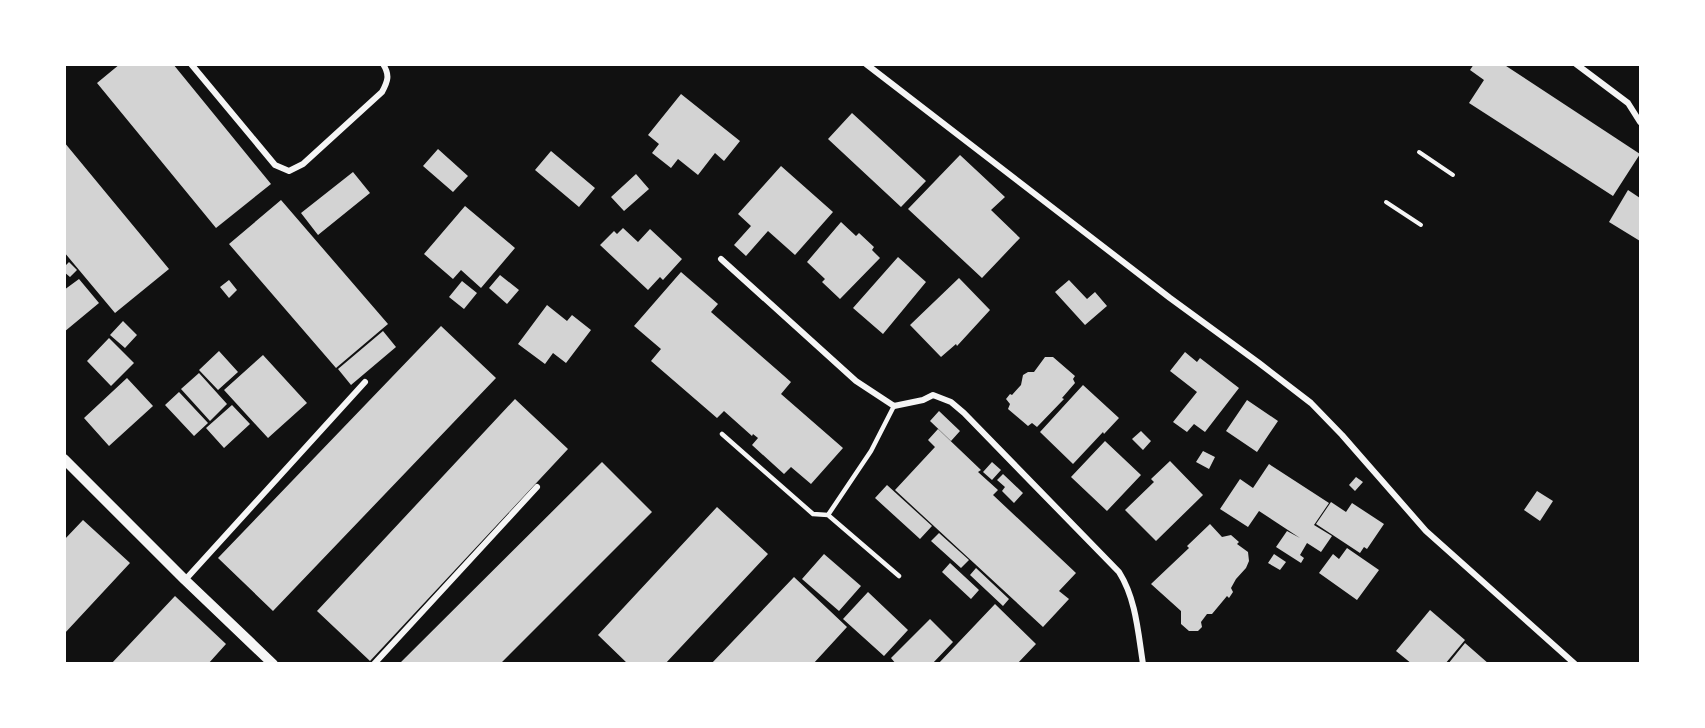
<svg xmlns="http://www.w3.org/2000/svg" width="1705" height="728" viewBox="0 0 1705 728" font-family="Arial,sans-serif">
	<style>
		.building { fill: #d3d3d3 }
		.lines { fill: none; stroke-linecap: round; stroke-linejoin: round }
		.path { stroke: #f5f5f5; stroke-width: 4 }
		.service { stroke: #f5f5f5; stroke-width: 4.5 }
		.minor { stroke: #f5f5f5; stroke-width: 6 }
		.tertiary { stroke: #f5f5f5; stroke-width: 10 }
	</style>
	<rect width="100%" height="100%" fill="#111"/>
	<path class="building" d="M120 64H173L271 184 216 228 97 83Z
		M1474 64H1503L1640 154 1613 196 1469 103 1484 80 1470 70Z
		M681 94 740 141 724 161 715 153 698 175 678 159 671 168 652 153 659 144 648 135Z
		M852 113 926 181 901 207 828 139Z
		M64 142 169 269 115 313 64 252Z
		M438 149 468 176 453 192 423 166Z
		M551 151 595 188 579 207 535 170Z
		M960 155 1005 197 991 210 1020 238 982 278 908 209Z
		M781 166 833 212 795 255 768 231 746 256 734 245 751 226 738 214Z
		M353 172 370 193 318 235 301 213Z
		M636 174 649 189 624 211 611 197Z
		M1628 190 1640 198V241L1609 222Z
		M281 200 388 324 336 368 229 244Z
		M465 206 515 248 481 288 461 270 453 279 424 254Z
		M841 222 856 236 859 233 874 247 872 250 880 258 840 299 822 282 825 279 807 262Z
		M623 228 638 242 650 229 682 259 663 280 660 277 648 290 600 245 614 231 617 234Z
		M898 257 926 282 883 334 853 308Z
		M69 262 77 270 70 277 64 272V267Z
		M681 272 718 304 711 312 791 382 781 394 843 448 811 484 791 467 784 474 752 445 758 438 753 434 752 436 724 411 717 418 651 361 661 349 634 326Z
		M500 275 519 290 507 304 489 288Z
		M959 278 990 310 957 346 956 344 941 357 910 325Z
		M79 279 99 303 64 332V290Z
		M229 280 237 290 229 298 220 287Z
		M1069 280 1087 299 1095 292 1107 306 1085 325 1055 292Z
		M462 281 477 293 464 309 449 297Z
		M547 305 567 321 572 315 591 330 566 363 553 353 545 364 518 344Z
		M123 321 137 335 125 348 110 335Z
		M441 326 496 378 273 611 218 558Z
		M383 331 396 347 351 385 338 369Z
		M109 338 134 363 111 386 87 361Z
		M219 351 238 372 218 390 199 370Z
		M1185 352 1197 362 1200 358 1239 388 1205 432 1194 424 1187 432 1173 422 1197 392 1170 371Z
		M263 355 307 403 268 438 224 390Z
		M1045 357H1053L1075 376 1073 379 1075 383 1062 398 1064 399 1037 427 1032 423 1028 426 1008 409 1010 404 1006 399 1010 394 1012 395 1021 385 1023 375 1028 372H1034Z
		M199 373 227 404 210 421 181 389Z
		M127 378 153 406 109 446 84 418Z
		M1083 385 1119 418 1104 434 1103 432 1073 464 1040 432Z
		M179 392 208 423 194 436 165 405Z
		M515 399 568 449 370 661 317 611Z
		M1247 400 1278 421 1257 452 1226 431Z
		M232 405 250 424 224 448 206 428Z
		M939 411 960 431 951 441 930 421Z
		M938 429 981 470 978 472 998 490 993 495 1076 573 1059 591 1069 599 1043 627 895 490 935 447 928 440Z
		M1141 431 1151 441 1143 450 1132 439Z
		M1105 441 1141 475 1107 511 1071 477Z
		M1203 451 1215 457 1209 469 1196 462Z
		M1170 461 1203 495 1156 541 1125 510 1154 482 1151 479Z
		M602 462 652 512 500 664H399Z
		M992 462 1001 470 992 480 983 472Z
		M1269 464 1329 503 1314 525 1332 536 1321 552 1307 543 1300 555 1304 558 1301 563 1276 547 1287 531 1300 538 1259 511 1248 527 1220 509 1240 479 1253 488Z
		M1003 474 1023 493 1014 503 1002 491 1005 487 997 480Z
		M1356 477 1363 482 1355 491 1349 485Z
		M887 485 932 526 920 539 875 498Z
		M1537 491 1553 501 1540 521 1524 510Z
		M1331 502 1346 512 1352 503 1384 524 1367 549 1364 547 1360 553 1316 524Z
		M717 507 768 554 665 664H628L598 635Z
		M83 520 130 563 64 634V540Z
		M1210 524 1222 537 1231 535 1239 542 1237 544 1248 552 1249 561 1246 568 1236 579 1231 588 1233 592 1229 598 1227 596 1212 614H1207L1201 622 1202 627 1198 631H1189L1181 624V611L1151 584 1189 548 1187 546Z
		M939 533 969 560 961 568 931 541Z
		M1347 548 1379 570 1357 600 1319 573 1333 554 1339 559Z
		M824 554 861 586 839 611 802 579Z
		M1274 554 1286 562 1280 570 1268 563Z
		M950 563 979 590 971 599 942 572Z
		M976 568 1009 599 1003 606 970 575Z
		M794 577 847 627 813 664H711Z
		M868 592 908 630 884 656 843 619Z
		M175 596 226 644 208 664H111Z
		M995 604 1036 644 1017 664H938Z
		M1430 610 1465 640 1445 664H1412L1396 651Z
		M930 619 953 642 932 664H896L891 658Z
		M1465 643 1489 664H1448Z"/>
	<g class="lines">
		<path class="path" d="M1419 152 1453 175
			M1386 202 1421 225"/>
		<path class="service" d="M722 434 813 514 828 515 871 451 894 406
			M828 515 899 576"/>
		<path class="minor" d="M191 64 275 165 289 171 303 164 382 92C388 81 390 75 383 64
			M866 64 1170 298 1259 363 1311 403 1342 435 1426 531 1575 664
			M1576 64 1628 103 1640 122
			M721 259 856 381 894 406 923 400 933 395 951 402 964 413 1119 572C1136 599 1138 632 1143 664
			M185 580 365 382
			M374 664 537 487"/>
		<path class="tertiary" d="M64 459 185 580 273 664"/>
	</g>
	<rect width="1705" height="728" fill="none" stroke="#ffffff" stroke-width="132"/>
</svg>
